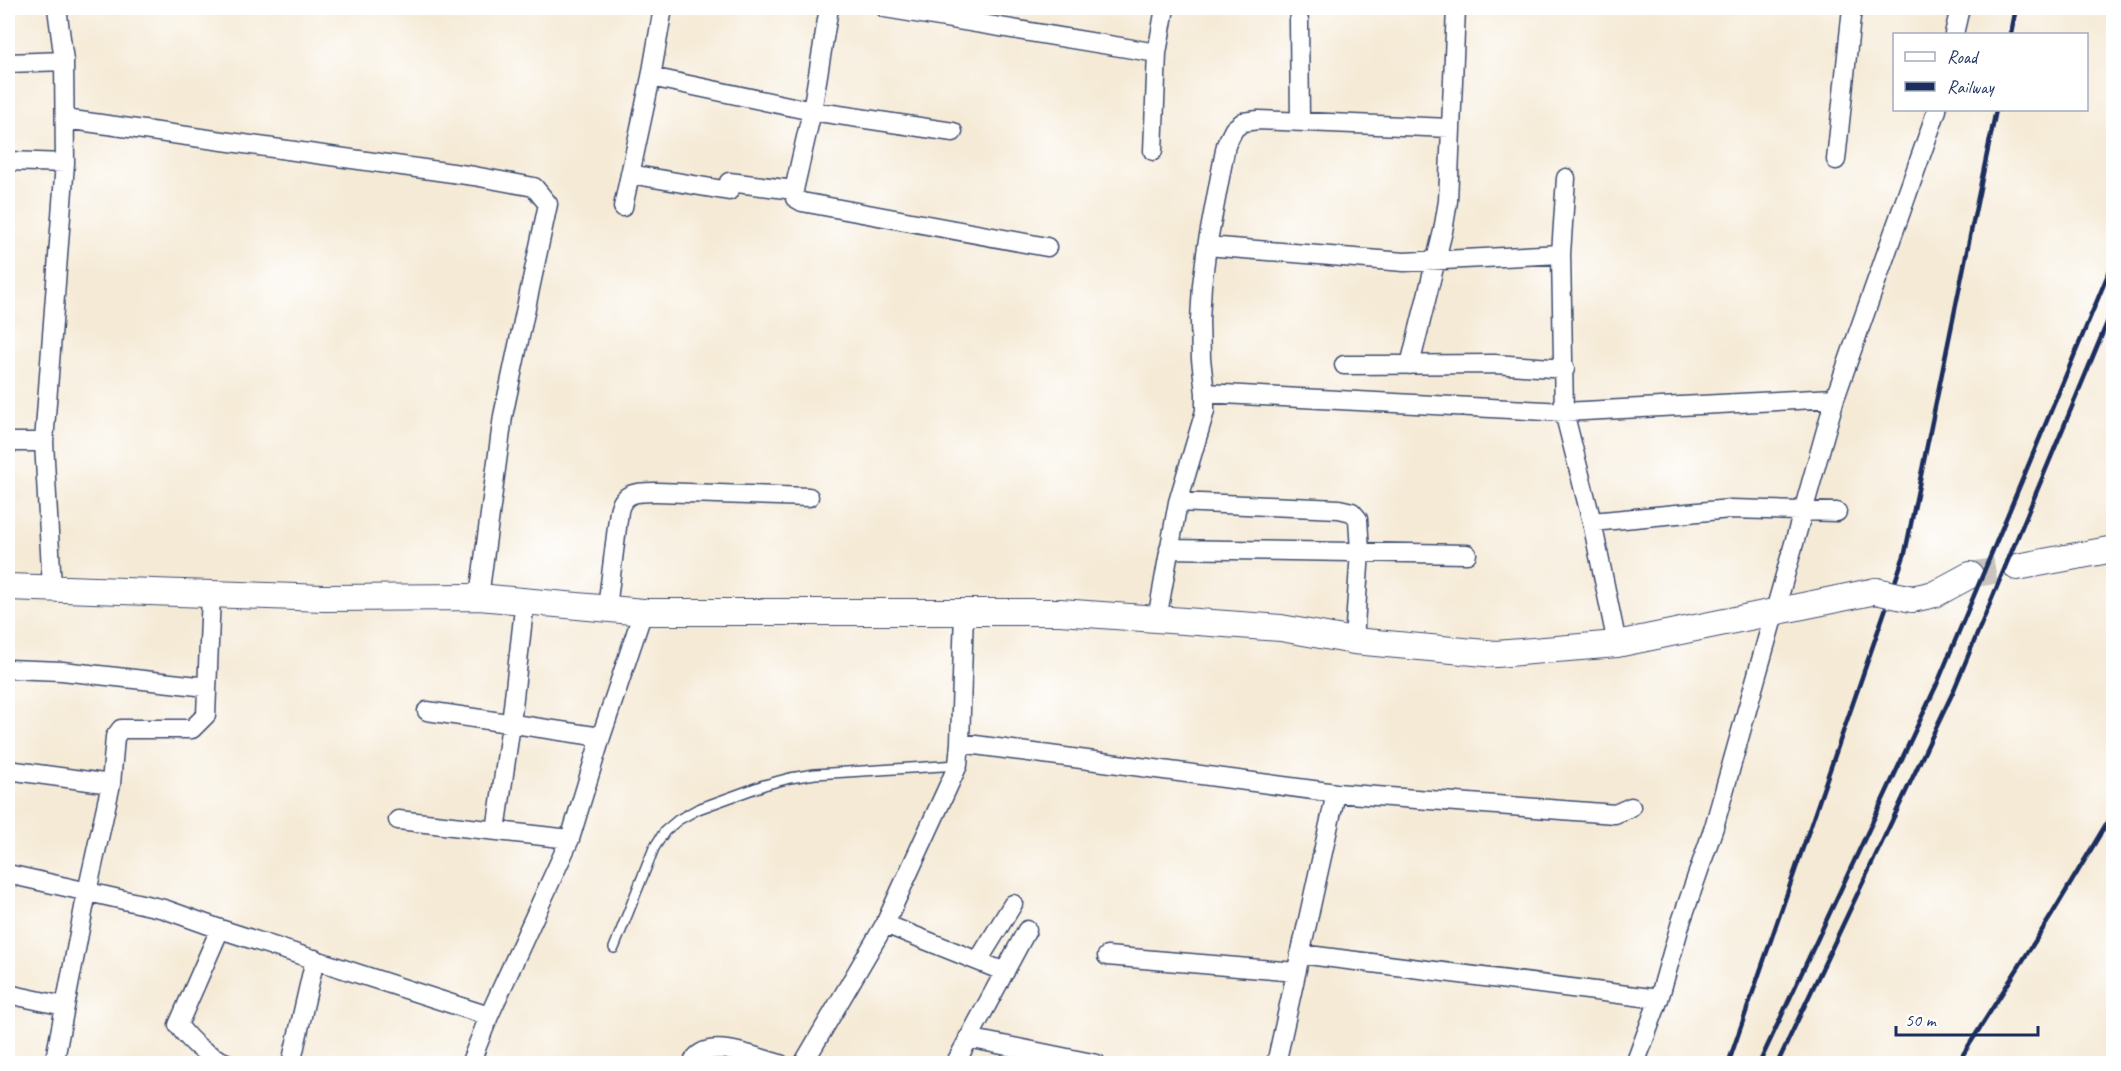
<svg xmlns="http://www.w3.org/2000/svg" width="2121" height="1071" viewBox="0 0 2121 1071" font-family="Caveat,sans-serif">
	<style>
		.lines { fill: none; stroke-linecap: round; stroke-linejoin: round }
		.secondary-tunnel { stroke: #c9c5be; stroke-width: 26; stroke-dasharray: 26 13; stroke-linecap: butt }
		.lane-casing { stroke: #3c4b70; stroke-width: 12 }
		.street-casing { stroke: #3c4b70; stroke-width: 21 }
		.secondary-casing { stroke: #3c4b70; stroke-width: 28 }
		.lane { stroke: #fff; stroke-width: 9 }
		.street { stroke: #fff; stroke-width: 18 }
		.secondary { stroke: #fff; stroke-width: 26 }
		.rail { stroke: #1b2f5e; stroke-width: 4.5 }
		.secondary-bridge-casing { stroke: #3c4b70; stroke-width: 28; stroke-linecap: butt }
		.secondary-bridge { stroke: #fff; stroke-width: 26 }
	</style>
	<rect width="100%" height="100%" fill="#fff"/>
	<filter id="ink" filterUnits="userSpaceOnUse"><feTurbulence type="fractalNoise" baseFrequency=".0167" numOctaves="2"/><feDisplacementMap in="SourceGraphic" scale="12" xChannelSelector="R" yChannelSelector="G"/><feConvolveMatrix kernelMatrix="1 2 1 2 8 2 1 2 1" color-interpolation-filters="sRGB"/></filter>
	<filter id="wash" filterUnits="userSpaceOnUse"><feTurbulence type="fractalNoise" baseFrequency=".008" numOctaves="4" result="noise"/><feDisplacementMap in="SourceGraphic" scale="24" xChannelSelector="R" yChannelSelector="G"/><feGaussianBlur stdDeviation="1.35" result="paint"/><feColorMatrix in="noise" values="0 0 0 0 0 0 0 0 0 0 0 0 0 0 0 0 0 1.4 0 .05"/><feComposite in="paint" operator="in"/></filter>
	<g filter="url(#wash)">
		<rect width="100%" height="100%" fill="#f5ead6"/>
	</g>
	<g filter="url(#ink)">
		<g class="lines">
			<path class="secondary-tunnel" d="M1970 575 2017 567"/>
			<defs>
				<path id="lane" d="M614 948 654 848 665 831 678 820 698 809 764 785 790 778 815 774 958 765"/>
				<path id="street" d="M829 8 812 111 794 190 795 198 802 202 1047 247
					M885 8 1157 53
					M1299 20 1300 122
					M1954 34 1960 8
					M8 63 64 61
					M651 77 812 111 953 132
					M65 119 474 176 534 187 548 204 503 416 479 597
					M1153 151 1157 53 1165 8
					M1836 160 1852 8
					M8 161 65 163
					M630 174 729 191
					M1566 178 1561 254 1564 412 1592 522 1617 644
					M729 182 794 190
					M623 207 651 77 663 8
					M1207 246 1404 262 1561 254
					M1344 365 1495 364 1565 369
					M1410 365 1443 231 1448 201 1456 8
					M1205 393 1564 412 1835 398
					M8 442H44
					M1178 502 1339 509 1352 512 1358 519 1360 551 1354 641
					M1592 522 1730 509 1837 512
					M1169 549 1467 554
					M52 588 44 442 65 163 64 61 57 8
					M607 608 619 511C623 491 639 492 657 492L809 497
					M964 611 960 743 1336 793 1615 814 1631 807
					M1157 619 1178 502 1205 411V393L1201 359 1200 320 1202 285 1207 246 1226 145 1234 129 1243 122 1258 120 1450 128
					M8 669 62 671 207 687
					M427 711 601 737
					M8 770 111 784
					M398 820 570 839
					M496 831 511 724 525 600
					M8 874 164 909 220 929 489 1016 570 839 601 737 643 612
					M885 924 1005 972
					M220 929 178 1025C193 1045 206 1055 229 1064
					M1300 954 1659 999
					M1107 956 1296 972
					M978 961 1013 904
					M8 994 64 1006
					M968 1038 1097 1064
					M54 1064 87 892 111 784 115 737 121 729H192L206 715 211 595
					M291 1064 315 959
					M470 1064 489 1016
					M692 1064C704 1034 757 1058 780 1064
					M803 1064 885 924 958 765 960 743
					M955 1064 1027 930
					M1276 1064 1336 793
					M1635 1064 1659 999 1681 922 1714 827 1835 398 1937 110"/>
				<path id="secondary" d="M2017 567 2114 549
					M8 587 324 598 479 597 643 612H1060L1281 628 1354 641 1496 654 1617 644 1876 591
					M1912 599 1935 594 1970 575"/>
			</defs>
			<use href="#lane" class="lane-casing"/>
			<use href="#street" class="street-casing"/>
			<use href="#secondary" class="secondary-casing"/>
			<use href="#lane" class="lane"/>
			<use href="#street" class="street"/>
			<use href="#secondary" class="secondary"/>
			<path class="rail" d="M2011 34 2016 8
				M1728 1064 1905 553 1996 110
				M1759 1064 1937 684 2114 260
				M1777 1064 1953 692 2114 306
				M1957 1064 2051 916 2114 811"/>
			<defs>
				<path id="secondary-bridge" d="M1876 591 1912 599"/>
			</defs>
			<use href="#secondary-bridge" class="secondary-bridge-casing"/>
			<use href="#secondary-bridge" class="secondary-bridge"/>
		</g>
	</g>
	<rect width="2121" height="1071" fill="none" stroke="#fff" stroke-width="30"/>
	<rect x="1893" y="33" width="195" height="78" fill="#ffffff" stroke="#a4acbf" stroke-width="1.5"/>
	<rect x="1905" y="52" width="30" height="9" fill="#ffffff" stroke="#a4acbf" stroke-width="1.5"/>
	<text x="1947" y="63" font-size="18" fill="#1b2f5e">Road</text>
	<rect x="1905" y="82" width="30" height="9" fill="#1b2f5e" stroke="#a4acbf" stroke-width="1.5"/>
	<text x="1947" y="93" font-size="18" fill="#1b2f5e">Railway</text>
	<path d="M1896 1026v9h142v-9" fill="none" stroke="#1b2f5e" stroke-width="3"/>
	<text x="1905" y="1026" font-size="18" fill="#1b2f5e" stroke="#ffffff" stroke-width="4.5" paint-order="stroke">50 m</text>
</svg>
